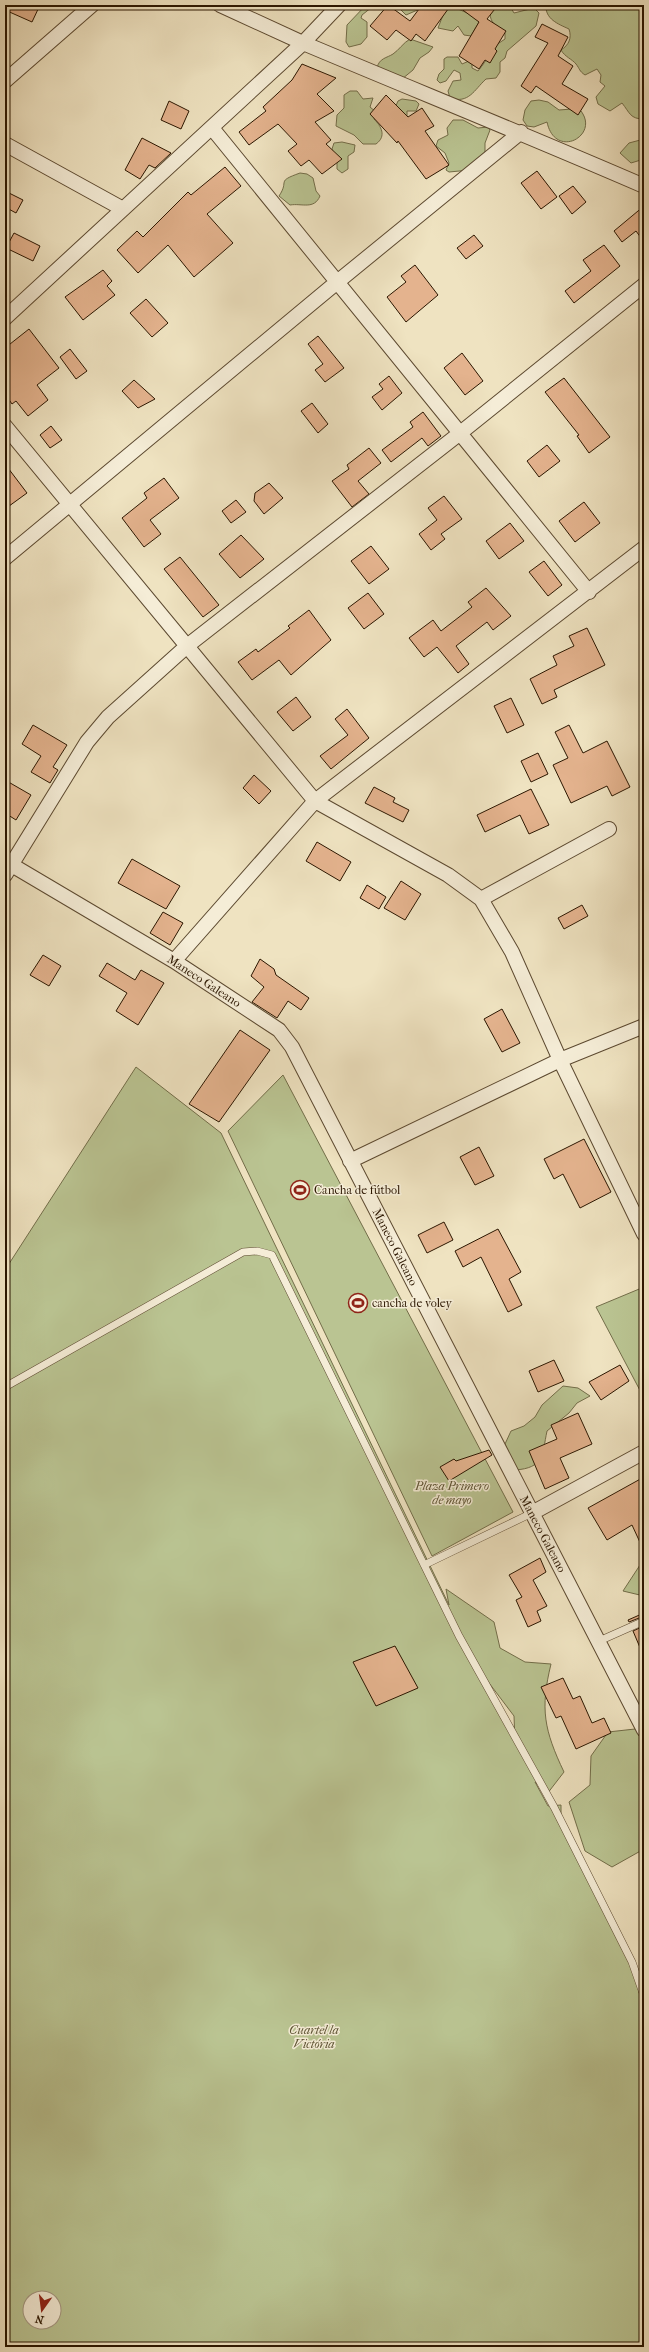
<svg xmlns="http://www.w3.org/2000/svg" width="649" height="2352" viewBox="0 0 649 2352" font-family="'IM FELL French Canon',serif">
	<style>
		.green { fill: #bac492; stroke: #726d49; fill-rule: evenodd }
		.building { fill: #e4b38e; stroke: #2b1600 }
		.lines { fill: none; stroke-linecap: round; stroke-linejoin: round }
		.lane-casing { stroke: #5c4930; stroke-width: 8 }
		.street-casing { stroke: #5c4930; stroke-width: 16 }
		.lane { stroke: #f5edd7; stroke-width: 7 }
		.street { stroke: #f5edd7; stroke-width: 14 }
		.labels { text-anchor: middle; stroke-width: 3; stroke-linejoin: round; paint-order: stroke }
		.street-label { font-size: 12px; fill: #2b1600; stroke: #f5edd7 }
		.poi-label { font-size: 12px; fill: #2b1600; stroke: #f5edd7; text-anchor: start }
		.park-label { font-size: 12px; font-style: italic; fill: #5d5333; stroke: #f5edd7 }
	</style>
	<rect width="100%" height="100%" fill="#efe3c1"/>
	<filter id="stains"><feTurbulence type="fractalNoise" baseFrequency=".005" numOctaves="4"/><feColorMatrix values="0 0 0 0 .2 0 0 0 0 .09 0 0 0 0 .02 0 0 0 .5 -.17"/></filter>
	<radialGradient id="worn" r=".72"><stop offset=".6" stop-color="#630" stop-opacity="0"/><stop offset="1" stop-color="#630" stop-opacity=".3"/></radialGradient>
	<path class="green" d="M366 5H380L372 7 362 15 361 18 367 22V37L361 44 349 47 346 42 347 25Z
		M396 5H429L406 15Z
		M492 5H509L514 13 534 8 539 13 536 26 507 51 505 58 500 62V72L496 78 486 79C474 90 469 104 450 98L448 91 453 81 461 80 460 73 454 70 446 81 440 83 437 80 439 74 444 69V59L447 57H458L462 64 469 61 472 64V68L478 71C480 69 495 48 496 45L505 39V33C493 24 487 20 492 5Z
		M546 5H644V119C630 119 630 113 622 103L610 111 598 104 596 97 605 86 600 82 601 75 597 69 585 75C579 71 580 69 576 64 572 59 565 57 561 50 569 45 572 38 569 29 558 24 545 19 546 5Z
		M451 6 472 15 479 22 471 36 464 35 458 26 453 31 438 28 445 10Z
		M410 39 433 47 429 52 420 58 413 70 402 79 377 68C379 58 387 58 393 54 399 50 403 43 410 39Z
		M350 91H357L363 99 373 98 370 107 376 112 374 119C381 126 387 136 376 144H363L354 135 336 126 337 115 344 108V95Z
		M402 99 416 101 419 104 416 111H407V117L395 108 398 101Z
		M539 100 548 102 559 110 572 109 581 111C600 136 555 160 547 122L534 127 527 126 523 120 525 110 531 101Z
		M453 120H463L478 128 488 127 490 130 485 143V153L470 170 449 172 446 170 449 163 445 153 436 146 438 140 448 135 447 128Z
		M644 139V159L631 163 620 153 629 143Z
		M342 142 355 145 354 152 348 156V169L342 173 337 169V162L332 149 334 143Z
		M300 173 307 174 313 178 316 191 320 196C314 210 302 203 290 205L279 196C290 180 275 182 300 173Z
		M136 1067 221 1133 449 1605 446 1589 494 1622 500 1648 525 1662 551 1664C540 1709 544 1730 564 1772L547 1794 535 1782 548 1806 561 1805V1819L644 1994V2347H5V1270ZM483 1675 514 1716 515 1741ZM30 2298H54V2322H30Z
		M283 1075 513 1512 432 1556 228 1131Z
		M644 1287V1398L596 1307Z
		M563 1386 578 1388 590 1396 577 1403 569 1413 547 1431C542 1455 544 1468 515 1470L505 1444 511 1431 524 1426 535 1417 542 1405Z
		M644 1562V1596L623 1591 640 1565Z
		M635 1729 644 1736V1849L612 1867 585 1851 569 1802 590 1785 591 1756 608 1732Z"/>
	<path class="building" d="M5 5H40L32 22 5 10Z
		M388 5 410 21 422 5H451L425 41 416 34 411 41 396 30 387 40 370 26Z
		M456 5H498L487 19 506 31 495 49 497 51 490 63 485 60 479 69 459 56 479 22Z
		M542 24 568 37 558 56 573 66 562 84 588 99 578 115 536 86 531 93 521 86 548 43 535 37Z
		M302 64 336 78 317 94 334 111 315 122 331 140 326 144 342 159 322 174 309 160 301 166 288 151 297 144 278 124 249 145 239 132 266 111 263 107 292 80Z
		M386 95 408 117 422 108 434 126 425 131 449 165 426 179 398 141 397 143 370 114Z
		M169 101 189 111 181 129 161 120Z
		M142 138 171 153 155 168 149 165 140 179 125 170Z
		M225 167 241 186 207 214 233 243 194 277 168 245 138 273 117 250 137 231 143 237 188 192 191 195Z
		M537 171 557 197 541 209 521 183Z
		M573 186 586 202 572 214 559 196Z
		M5 191 23 200 16 213 5 207Z
		M644 206V242L636 231 622 242 614 231Z
		M14 233 40 246 33 261 6 248Z
		M474 235 483 246 466 259 457 248Z
		M604 245 620 266 574 303 565 291 591 271 583 260Z
		M415 265 438 295 406 322 387 297 406 282 401 276Z
		M103 270 112 281 107 286 115 295 83 320 65 297Z
		M146 299 168 323 152 337 130 313Z
		M29 329 59 368 37 385 48 400 28 416 16 401 12 404 5 394V348Z
		M318 336 344 368 325 382 315 370 323 364 308 344Z
		M70 349 87 371 76 379 60 357Z
		M462 353 483 381 465 395 444 368Z
		M389 376 402 393 382 410 372 397 383 389 379 384Z
		M564 378 610 437 589 453 577 436 579 435 545 392Z
		M134 380 155 399 138 408 122 391Z
		M312 403 328 424 318 433 301 411Z
		M423 412 441 436 428 446 422 438 391 462 382 450 413 427 410 422Z
		M51 426 62 440 50 448 40 435Z
		M547 445 560 461 539 477 527 461Z
		M369 448 381 463 358 481 369 494 352 507 332 481 349 469 347 465Z
		M5 464 27 493 5 509Z
		M164 478 179 498 150 520 161 534 144 547 122 518 147 498 144 493Z
		M269 483 283 498 264 514 254 501 255 493Z
		M444 496 462 519 441 534 445 539 431 550 419 534 437 520 428 508Z
		M236 500 246 512 231 523 222 511Z
		M584 502 600 523 575 542 559 521Z
		M510 523 524 541 499 559 486 541Z
		M241 535 264 559 240 578 219 554Z
		M371 546 389 569 369 584 351 561Z
		M180 557 219 605 203 617 164 569Z
		M544 561 562 585 548 596 529 572Z
		M486 588 511 616 493 630 487 622 456 646 469 664 458 673 437 647 424 657 409 638 433 620 441 631 472 607 468 602Z
		M368 593 384 614 364 629 348 608Z
		M309 610 331 640 291 675 279 660 252 680 238 662 256 649 258 652 290 628 288 626Z
		M587 628 605 665 554 690 557 697 542 704 530 679 557 665 553 656 574 646 569 636Z
		M296 697 311 717 293 731 277 712Z
		M511 698 524 725 507 733 494 706Z
		M347 709 369 738 331 769 320 756 348 735 335 719Z
		M33 725 67 745 53 767 58 770 50 783 31 772 41 756 22 744Z
		M569 725 583 753 607 741 630 787 612 796 607 786 571 803 553 765 568 758 555 732Z
		M538 753 548 774 531 782 521 761Z
		M254 775 271 791 259 804 243 788Z
		M5 780 31 795 16 820 5 813Z
		M374 787 395 798 393 802 409 810 403 822 365 803Z
		M531 789 549 825 529 834 520 815 485 832 477 815Z
		M317 842 351 862 340 881 306 861Z
		M132 859 180 886 166 909 118 883Z
		M401 881 421 894 405 920 384 908Z
		M367 885 386 897 379 909 360 898Z
		M582 905 588 916 564 929 558 918Z
		M163 912 183 923 170 945 150 933Z
		M43 955 61 966 49 986 30 975Z
		M260 959 274 969 276 975 309 998 301 1010 288 1001 277 1018 252 1002 264 987 251 976Z
		M107 963 135 980 141 970 164 983 138 1025 116 1011 127 993 99 976Z
		M502 1009 520 1043 502 1052 484 1019Z
		M240 1030 270 1050 219 1122 189 1104Z
		M584 1139 611 1192 580 1208 563 1174 554 1179 544 1159Z
		M479 1147 494 1176 475 1185 460 1157Z
		M444 1222 453 1240 427 1253 418 1235Z
		M498 1229 521 1272 509 1279 522 1305 508 1312 481 1257 463 1267 455 1251Z
		M554 1360 564 1381 538 1392 529 1371Z
		M620 1365 629 1381 601 1400 589 1382Z
		M578 1413 592 1444 560 1458 569 1478 545 1489 529 1451 557 1439 551 1425Z
		M489 1450 492 1455 449 1481 440 1467 454 1459 456 1461Z
		M644 1477V1551L632 1525 607 1540 588 1508Z
		M540 1558 546 1572 533 1580 547 1606 537 1611 541 1621 528 1627 516 1600 522 1597 509 1575Z
		M644 1613V1616L629 1622 628 1620Z
		M644 1626V1657L633 1631Z
		M395 1646 418 1688 376 1706 353 1662Z
		M563 1678 573 1699 580 1696 592 1723 604 1718 611 1733 576 1749 561 1716 556 1718 541 1687Z"/>
	<g class="lines">
		<defs>
			<path id="lane" d="M5 1387 243 1252 257 1251 272 1255 459 1636 554 1807 632 1962 644 1996
				M424 1565 532 1513
				M599 1641 644 1621"/>
			<path id="street" d="M220 5 303 43 339 5
				M5 81 92 5
				M212 128 589 592
				M5 144 123 209
				M5 318 303 43C417 91 531 137 644 186
				M5 426 315 801 448 875 481 899 512 952 560 1060 644 1234
				M5 558 336 283 521 132
				M5 861 174 961 279 1030 292 1047 644 1730
				M5 875 87 742 108 717 187 646 459 434 644 285
				M481 899 609 829
				M174 961 315 801 644 548
				M350 1161 560 1060 644 1026
				M532 1513 644 1452"/>
		</defs>
		<use href="#lane" class="lane-casing"/>
		<use href="#street" class="street-casing"/>
		<use href="#lane" class="lane"/>
		<use href="#street" class="street"/>
	</g>
	<defs>
		<symbol id="stadium-ring" viewBox="-11 -11 22 22"><circle r="9.5" fill="#f5edd7" stroke="#8f2418" stroke-width="1.5"/><path d="M0-5a6.5 5 0 1 0 0 10a6.5 5 0 1 0 0-10ZM-3.5-1.8h7v3.6h-7Z" fill="#8f2418"/></symbol>
	</defs>
	<g fill-rule="evenodd">
		<use href="#stadium-ring" x="289" y="1179" width="22" height="22"/>
		<use href="#stadium-ring" x="347" y="1292" width="22" height="22"/>
	</g>
	<g class="labels">
		<g class="street-label">
			<text transform="translate(204 981) rotate(33)" y="4">Maneco Galeano</text>
			<text transform="translate(395 1247) rotate(63)" y="4">Maneco Galeano</text>
			<text transform="translate(543 1534) rotate(62)" y="4">Maneco Galeano</text>
		</g>
		<g class="poi-label">
			<text x="314" y="1194">Cancha de fútbol</text>
			<text x="372" y="1307">cancha de voley</text>
		</g>
		<g class="park-label">
			<text x="452" y="1490">Plaza Primero<tspan x="452" dy="14">de mayo</tspan></text>
			<text x="314" y="2034">Cuartel la<tspan x="314" dy="14">Victória</tspan></text>
		</g>
	</g>
	<rect width="649" height="2352" fill="none" stroke="#efe3c1" stroke-width="20"/>
	<rect x="6" y="6" width="637" height="2340" fill="none" stroke="#2b1600" stroke-width="2"/>
	<rect x="10" y="10" width="629" height="2332" fill="none" stroke="#2b1600"/>
	<g transform="translate(42 2310) rotate(194)"><circle r="19" fill="#f5edd7" stroke="#a49781"/>
	<path d="M0-3L7 15L0 10L-7 15Z" fill="#8f2418"/>
	<text y="-6" font-size="11" font-weight="bold" text-anchor="middle" fill="#2b1600">N</text>
	</g>
	<rect width="100%" height="100%" filter="url(#stains)"/>
	<rect width="100%" height="100%" fill="url(#worn)"/>
</svg>
